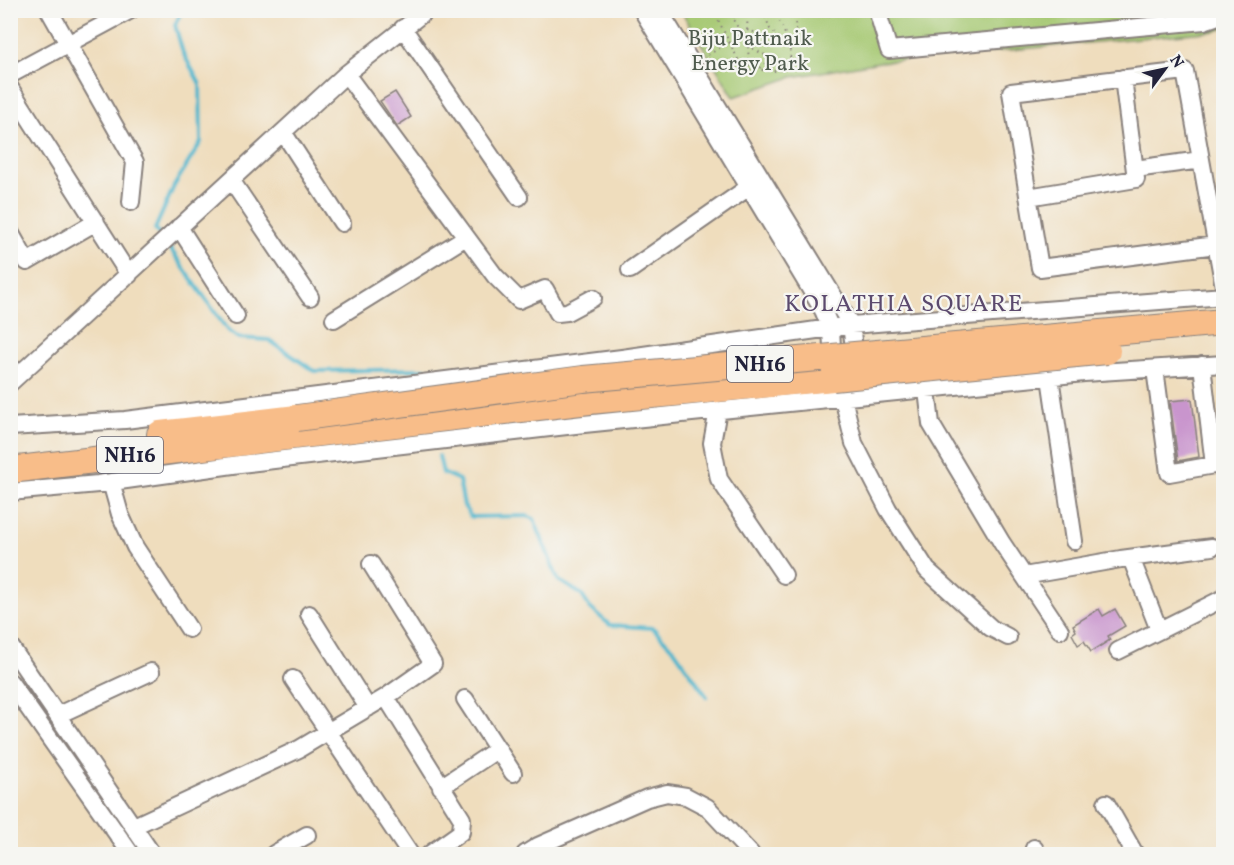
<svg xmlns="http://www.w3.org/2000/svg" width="1234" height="865" viewBox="0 0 1234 865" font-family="Vollkorn,serif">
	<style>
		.green { fill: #a5c871; stroke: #647556; stroke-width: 1.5 }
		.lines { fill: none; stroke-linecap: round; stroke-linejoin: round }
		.stream { stroke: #4eb5cc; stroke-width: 4 }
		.building { fill: #c995cd }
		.minor-casing { stroke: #88807c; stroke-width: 20 }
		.highway-casing { stroke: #88807c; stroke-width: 28 }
		.path { stroke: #88807c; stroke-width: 2; stroke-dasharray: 1.5 4.5; stroke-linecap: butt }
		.minor { stroke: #fff; stroke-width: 16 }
		.highway { stroke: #f8bd89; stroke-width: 26 }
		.highway-bridge-casing { stroke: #88807c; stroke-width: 28; stroke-linecap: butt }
		.highway-bridge { stroke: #f8bd89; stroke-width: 26 }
		.labels { text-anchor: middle; stroke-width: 4.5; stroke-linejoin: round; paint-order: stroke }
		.shield { fill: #f6f6f2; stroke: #626272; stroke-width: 1.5 }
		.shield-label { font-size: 21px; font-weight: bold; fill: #22223b }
		.park-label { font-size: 22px; fill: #505c4e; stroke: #f6f6f2 }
		.neighbourhood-label { font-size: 24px; letter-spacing: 1.5px; fill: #5c4a6e; stroke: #f6f6f2 }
	</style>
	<rect width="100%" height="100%" fill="#f6f6f2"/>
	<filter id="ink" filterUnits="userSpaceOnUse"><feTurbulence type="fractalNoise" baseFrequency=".0167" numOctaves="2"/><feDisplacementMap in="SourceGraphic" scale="12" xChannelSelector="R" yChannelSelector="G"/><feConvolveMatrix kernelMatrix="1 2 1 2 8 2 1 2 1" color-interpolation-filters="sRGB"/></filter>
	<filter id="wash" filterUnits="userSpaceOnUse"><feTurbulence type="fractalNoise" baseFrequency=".008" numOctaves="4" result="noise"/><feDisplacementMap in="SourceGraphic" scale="24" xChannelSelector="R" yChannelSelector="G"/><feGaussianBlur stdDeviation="1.35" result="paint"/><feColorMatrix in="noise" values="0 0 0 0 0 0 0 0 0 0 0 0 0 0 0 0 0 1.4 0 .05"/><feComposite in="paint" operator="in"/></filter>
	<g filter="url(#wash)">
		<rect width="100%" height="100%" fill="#efddbd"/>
		<path class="green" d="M1223 10 1224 28 1216 31 880 62 792 77 734 97 681 11Z"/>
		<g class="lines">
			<path class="stream" d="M162 238 155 229 174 186 201 142 200 84 183 53 175 25 182 10
				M167 244 228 331 239 338 269 340 314 371 427 369 430 376
				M439 456 443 473 459 480 464 506 471 517 527 516 534 519 558 580 581 594 590 608 610 625 653 628 675 651 707 697"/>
		</g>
		<g id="blocks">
			<path class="building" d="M395 92 411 117 397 126 380 101Z
				M1192 399 1199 457 1178 461 1170 401Z
				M1099 609 1103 616 1115 609 1125 626 1108 636 1110 640 1091 652 1084 641 1078 645 1072 634 1076 631 1073 625Z"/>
		</g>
	</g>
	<g filter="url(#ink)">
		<use href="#blocks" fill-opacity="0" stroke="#88807c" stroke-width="1.5"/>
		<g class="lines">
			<defs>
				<path id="minor" d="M49 10 135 162 131 202
					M642 10 823 310 831 329 833 365
					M659 10 851 325 856 363
					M877 10 889 50 1204 21 1224 14
					M403 28 519 197
					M346 74 495 276 519 300 545 289 558 313 567 312 593 298
					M10 75 131 10
					M10 88 129 275
					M283 132 342 223
					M1135 169 1201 160
					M231 180 310 297
					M1028 197 1136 179 1123 78
					M179 227 236 316
					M10 232 27 262 96 222
					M1216 245 1040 268 1011 92 1185 71 1224 287
					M630 270 749 187
					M334 319 466 237
					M1155 369 1169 473 1214 465 1202 365
					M1050 377 1074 541
					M10 383 346 74 427 10
					M927 390 931 424 1002 543 1060 630
					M843 398 854 443 888 509 927 570 991 628 1008 637
					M718 410 712 443 719 479 784 575
					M10 427 125 420 622 358 851 325 1224 296
					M111 482 120 514 135 547 189 629
					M10 492 98 484 240 464 584 424 1084 373 1224 364
					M1131 558 1159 630
					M371 564 433 664 386 697 462 819 461 832 430 854
					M1024 576 1121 559 1212 547
					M309 614 368 708
					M10 646 152 854
					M1118 651 1224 598
					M293 679 410 854
					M10 682 131 854
					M465 699 513 773
					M58 715 151 672
					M441 787 498 749
					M1106 803 1135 854
					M134 826 299 749 386 697
					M1034 848 1038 854
					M274 854 307 835
					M525 854 538 846 647 798 667 793 686 796 707 807 751 854"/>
				<path id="highway" d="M160 434 297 418
					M10 470 589 401 833 378"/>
			</defs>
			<use href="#minor" class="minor-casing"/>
			<use href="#highway" class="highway-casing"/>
			<path class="path" d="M713 10 742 67C749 71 753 69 761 70 785 74 795 67 788 41L796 31 794 10
				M727 10 742 34 747 30
				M734 10V18
				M775 10 788 41H778
				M818 10 826 16 846 12
				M747 30 760 34 770 45H776L778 36 770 29 763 10
				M747 30 748 10
				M708 55 742 34 748 46 749 65 760 68 767 63V56L748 46"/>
			<use href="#minor" class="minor"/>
			<use href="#highway" class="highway"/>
			<defs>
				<path id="highway-bridge" d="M833 378 1107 351
					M297 418 583 379 1224 322"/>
			</defs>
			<use href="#highway-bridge" class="highway-bridge-casing"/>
			<use href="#highway-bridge" class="highway-bridge"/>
		</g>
	</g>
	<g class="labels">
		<g class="shield">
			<rect x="727" y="346" width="66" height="36" rx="4.5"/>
			<rect x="97" y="437" width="66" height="36" rx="4.5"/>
		</g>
		<g class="shield-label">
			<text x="760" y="371">NH16</text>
			<text x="130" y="462">NH16</text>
		</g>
		<g class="park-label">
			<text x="750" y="45">Biju Pattnaik<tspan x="750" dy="25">Energy Park</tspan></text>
		</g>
		<g class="neighbourhood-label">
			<text x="904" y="311">KOLATHIA SQUARE</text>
		</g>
	</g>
	<rect width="1234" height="865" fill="none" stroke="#f6f6f2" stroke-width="36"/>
	<g transform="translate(1165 69) rotate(57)" stroke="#f6f6f2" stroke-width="4.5" paint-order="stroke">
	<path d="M0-4.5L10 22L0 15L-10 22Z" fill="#22223b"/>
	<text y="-9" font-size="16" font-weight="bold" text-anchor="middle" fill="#22223b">N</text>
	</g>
</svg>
